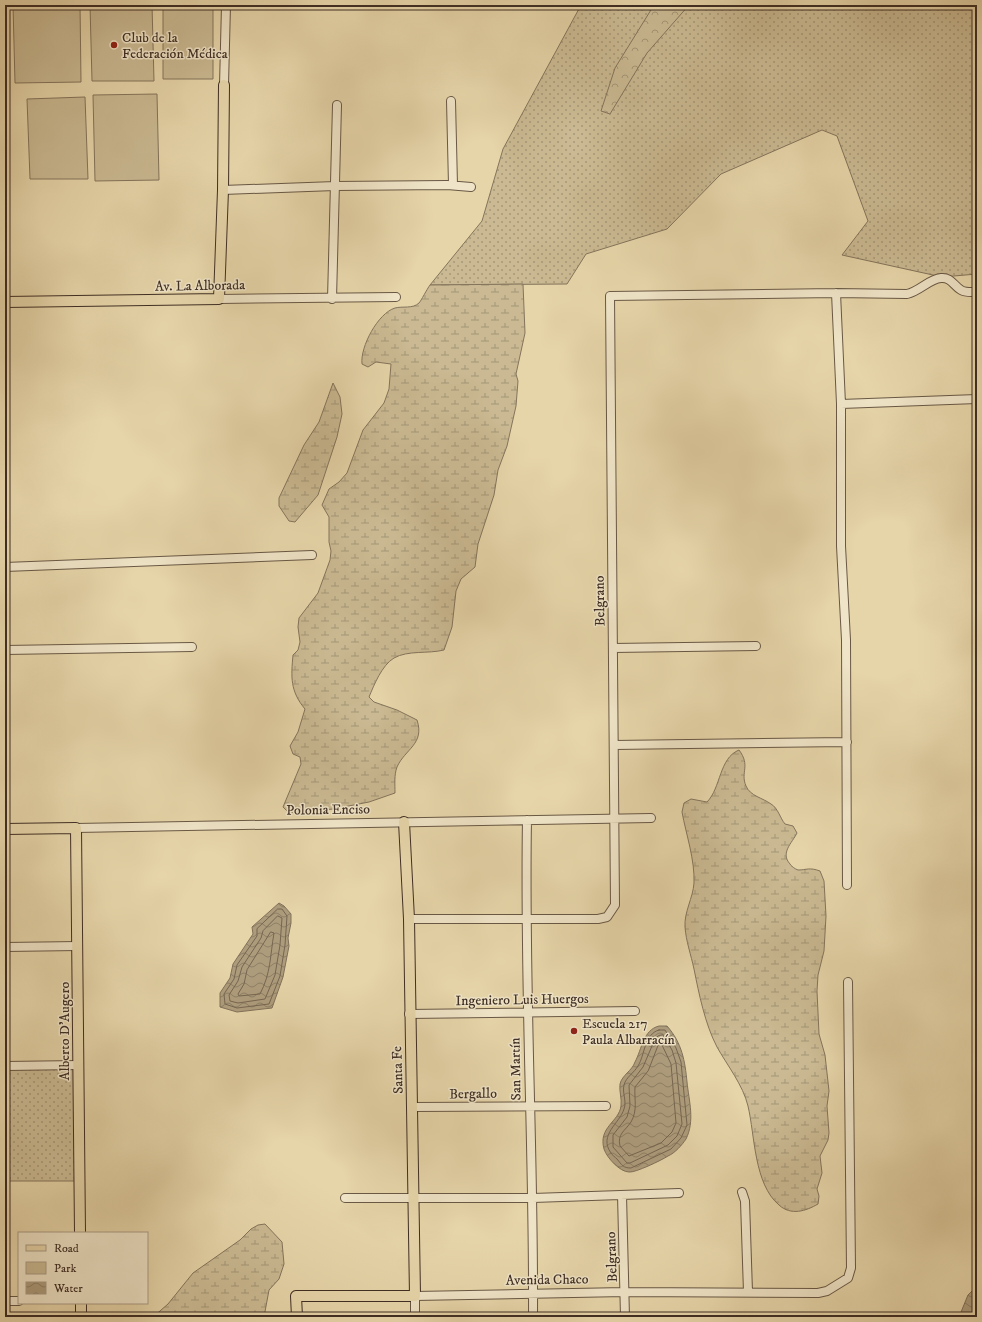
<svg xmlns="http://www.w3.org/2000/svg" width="982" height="1322" viewBox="0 0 982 1322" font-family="'IM FELL DW Pica',serif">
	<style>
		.grass { fill: url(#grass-dots); stroke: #84745b }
		.forest { fill: url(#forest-crowns); stroke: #84745b }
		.wetland { fill: url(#wetland-marsh); stroke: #84745b }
		.park { fill: #cab992; stroke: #84745b }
		.water { fill: url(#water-waves); stroke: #817059 }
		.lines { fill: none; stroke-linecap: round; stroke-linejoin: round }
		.shore { stroke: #766550; stroke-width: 1 }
		.minor-casing { stroke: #695845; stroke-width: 10 }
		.major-casing { stroke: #3f2e24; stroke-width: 12 }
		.minor { stroke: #efe4c7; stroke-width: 8 }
		.major { stroke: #e6d5a9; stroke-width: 10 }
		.poi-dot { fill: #8f2418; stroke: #efe4c7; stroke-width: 1.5 }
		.labels { text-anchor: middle; stroke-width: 3; stroke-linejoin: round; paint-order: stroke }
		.poi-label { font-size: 14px; fill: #3f2e24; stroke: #efe4c7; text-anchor: start }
		.street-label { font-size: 14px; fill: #3f2e24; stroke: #efe4c7 }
	</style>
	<defs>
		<pattern id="grass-dots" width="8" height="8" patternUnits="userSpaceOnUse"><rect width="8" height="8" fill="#cab992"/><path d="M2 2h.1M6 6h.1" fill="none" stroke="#a59777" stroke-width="1.8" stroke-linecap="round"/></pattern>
		<pattern id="forest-crowns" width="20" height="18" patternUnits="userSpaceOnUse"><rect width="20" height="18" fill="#cab992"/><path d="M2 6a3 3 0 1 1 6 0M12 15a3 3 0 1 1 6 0" fill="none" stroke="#a59777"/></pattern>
		<pattern id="wetland-marsh" width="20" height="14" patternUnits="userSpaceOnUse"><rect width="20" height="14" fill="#cab992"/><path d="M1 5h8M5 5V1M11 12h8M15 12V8" fill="none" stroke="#a59777"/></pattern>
		<pattern id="water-waves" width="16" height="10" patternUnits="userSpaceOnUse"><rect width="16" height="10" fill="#ad9c7c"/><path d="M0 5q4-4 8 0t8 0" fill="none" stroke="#8e8065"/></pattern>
	</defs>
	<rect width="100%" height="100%" fill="#e6d5a9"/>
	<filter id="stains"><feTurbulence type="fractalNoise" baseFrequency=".005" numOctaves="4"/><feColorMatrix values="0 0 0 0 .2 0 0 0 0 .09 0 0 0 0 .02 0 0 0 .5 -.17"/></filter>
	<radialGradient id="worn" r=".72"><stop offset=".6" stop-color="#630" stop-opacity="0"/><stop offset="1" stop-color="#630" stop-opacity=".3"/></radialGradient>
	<path class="grass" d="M581 5H977V274L942 277 842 255 868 221 837 136 822 130 721 174 667 229 586 254 567 284 430 285 482 221 503 149Z
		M79 1065 80 1181H5V1066Z"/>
	<path class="forest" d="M654 5H689L647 53 610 114 601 111 615 68Z"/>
	<path class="wetland" d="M523 284 525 333 516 374 518 381 516 406 507 446 498 470 494 495 478 544 475 567 461 579 456 591 452 627 444 650C428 654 408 650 394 658 382 665 374 685 369 697L374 702 397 710 417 720C425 744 405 749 397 767 394 775 395 784 395 793L369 802 333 809 289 813 283 807 301 764 300 757 293 754 290 746 298 732 305 709C290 691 291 677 293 655L298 650 300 642 298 627 299 618 318 593 330 560 331 551 329 542V517L322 505 329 489 339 482 347 473 363 430 384 403 389 389 391 364 376 362 368 367 362 364C360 347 378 313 395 308 402 306 413 309 419 303 421 301 427 289 430 285Z
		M333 383 340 397 342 414 337 437 318 495 295 522 289 521 279 506V498L304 445 319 422Z
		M739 750C751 766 740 772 746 786 750 796 763 798 771 804 778 808 780 818 785 824L793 826 797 833C792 843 780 853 790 864 791 866 795 869 798 870 807 870 809 867 820 871L824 881 826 916 824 951 818 975 817 991 819 1034 825 1055 829 1091 827 1106 829 1133 828 1140 820 1156 822 1173 817 1189 819 1196 818 1204C806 1211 791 1216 779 1205 754 1184 755 1136 748 1106 743 1085 727 1065 717 1047 705 1024 699 994 694 969 691 955 686 941 685 927 684 912 693 898 694 883 695 860 686 834 682 812L684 803 691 799 707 802C721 788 719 758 739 750Z
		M265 1224 282 1242 284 1264 279 1279 269 1290 264 1317H153L168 1304 193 1273 240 1240 251 1229 258 1225Z"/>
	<path class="park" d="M13 5H80L81 82 15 83Z
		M90 5H152L154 81H92Z
		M163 5H213V79H163Z
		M157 94 159 180 95 181 93 95Z
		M85 97 88 179H30L27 99Z"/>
	<path class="water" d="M279 903 284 906 291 914V923L288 938 289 946 283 977 272 1008 237 1012 220 1007V993L230 978 233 964 253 934 252 927Z
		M659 1026H667C682 1043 685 1061 687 1082 689 1101 695 1121 686 1139 682 1145 675 1153 668 1156 662 1160 635 1173 629 1172 620 1172 607 1158 604 1149 598 1127 619 1122 621 1106 622 1098 619 1092 620 1084 622 1075 632 1071 635 1062 642 1049 643 1030 659 1026Z
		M975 1288H977V1317H959L968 1295Z"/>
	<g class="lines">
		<path class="shore" d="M278 909H282L287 916 285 945 280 976 269 1004 237 1008 225 1004 224 994 234 979 237 965 257 936V929Z
			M278 916 282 918 280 945 275 975 265 999 238 1003 230 1001 229 995 238 981 242 967 261 938 263 931Z
			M271 932 274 933C270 956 271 973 260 994L239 996 238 994 244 984 247 970Z
			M659 1030H665L676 1048 681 1062 687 1125 681 1138 671 1149 631 1168C623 1168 622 1165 617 1159 615 1157 612 1155 611 1153 598 1135 620 1123 624 1109 627 1101 622 1093 624 1085 626 1077 634 1073 638 1066 645 1055 644 1034 659 1030Z
			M663 1035 672 1050 676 1063 682 1124 677 1136 668 1145 630 1163H627L613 1147V1135L627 1117 630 1106 629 1085 643 1067 655 1039 658 1036Z
			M659 1044 662 1045 671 1064 676 1123 672 1132 661 1143 629 1156 620 1146C617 1134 625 1131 631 1122 638 1110 634 1099 635 1087L648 1071Z"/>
		<defs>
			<path id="minor" d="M224 85 226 5
				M451 101 453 185
				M223 190 335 186 447 185 471 187
				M836 293 841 404V546L846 640 847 885
				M219 299 396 297
				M332 299 337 105
				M841 404 977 399
				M5 567 312 555
				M613 648 756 646
				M5 650 192 647
				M614 745 847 742
				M527 820C524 986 534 1151 533 1317
				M76 828 651 818
				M409 919H598L607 917 615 905 610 296 836 293 907 294C920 291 929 279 941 278 951 277 954 286 961 290 966 293 972 292 977 292
				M5 947 78 946
				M409 1014 635 1011
				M5 1066 79 1065
				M413 1107 606 1106
				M742 1192 745 1201 748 1292
				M622 1195 625 1317
				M345 1198H533L679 1193
				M5 1301H19
				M415 1317V1296L625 1292 818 1293 827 1291 848 1278 851 1268 848 982"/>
			<path id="major" d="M5 302 219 299 223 190 224 85
				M5 829 76 828 80 1233
				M81 1303V1317
				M297 1317 296 1296H415L409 919 404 822"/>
		</defs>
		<use href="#minor" class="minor-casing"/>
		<use href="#major" class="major-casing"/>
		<use href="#minor" class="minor"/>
		<use href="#major" class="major"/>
	</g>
	<g class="poi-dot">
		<circle cx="114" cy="45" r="4"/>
		<circle cx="574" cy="1031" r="4"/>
	</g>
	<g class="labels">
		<g class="poi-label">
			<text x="122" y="42">Club de la<tspan x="122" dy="16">Federación Médica</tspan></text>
			<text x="582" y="1028">Escuela 217<tspan x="582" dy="16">Paula Albarracín</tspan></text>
		</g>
		<g class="street-label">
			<text transform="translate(200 285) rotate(-1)" y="5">Av. La Alborada</text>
			<text transform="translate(599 601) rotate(-91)" y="5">Belgrano</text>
			<text transform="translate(328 809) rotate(-1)" y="5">Polonia Enciso</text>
			<text transform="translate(522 999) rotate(-1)" y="5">Ingeniero Luis Huergos</text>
			<text transform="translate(64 1031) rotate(-90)" y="5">Alberto D'Augero</text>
			<text transform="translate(515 1069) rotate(-91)" y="5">San Martín</text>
			<text transform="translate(397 1070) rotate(-92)" y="5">Santa Fe</text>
			<text transform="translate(473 1093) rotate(-1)" y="5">Bergallo</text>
			<text transform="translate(611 1257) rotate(-92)" y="5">Belgrano</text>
			<text transform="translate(547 1279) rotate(-1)" y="5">Avenida Chaco</text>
		</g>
	</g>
	<rect width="982" height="1322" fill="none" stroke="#e6d5a9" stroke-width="20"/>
	<rect x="6" y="6" width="970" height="1310" fill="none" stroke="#3f2e24" stroke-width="2"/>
	<rect x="10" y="10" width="962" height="1302" fill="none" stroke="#3f2e24"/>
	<rect x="18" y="1232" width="130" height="72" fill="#efe4c7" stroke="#a99b86"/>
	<rect x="26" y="1245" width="20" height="6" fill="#e6d5a9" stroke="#a99b86"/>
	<text x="54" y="1252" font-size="12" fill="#3f2e24">Road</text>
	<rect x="26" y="1262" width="20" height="12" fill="#cab992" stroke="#a99b86"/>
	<text x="54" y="1272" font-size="12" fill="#3f2e24">Park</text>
	<rect x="26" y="1282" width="20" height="12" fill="url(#water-waves)" stroke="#a99b86"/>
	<text x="54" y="1292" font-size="12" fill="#3f2e24">Water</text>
	<rect width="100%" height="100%" filter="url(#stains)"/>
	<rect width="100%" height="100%" fill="url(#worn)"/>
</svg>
